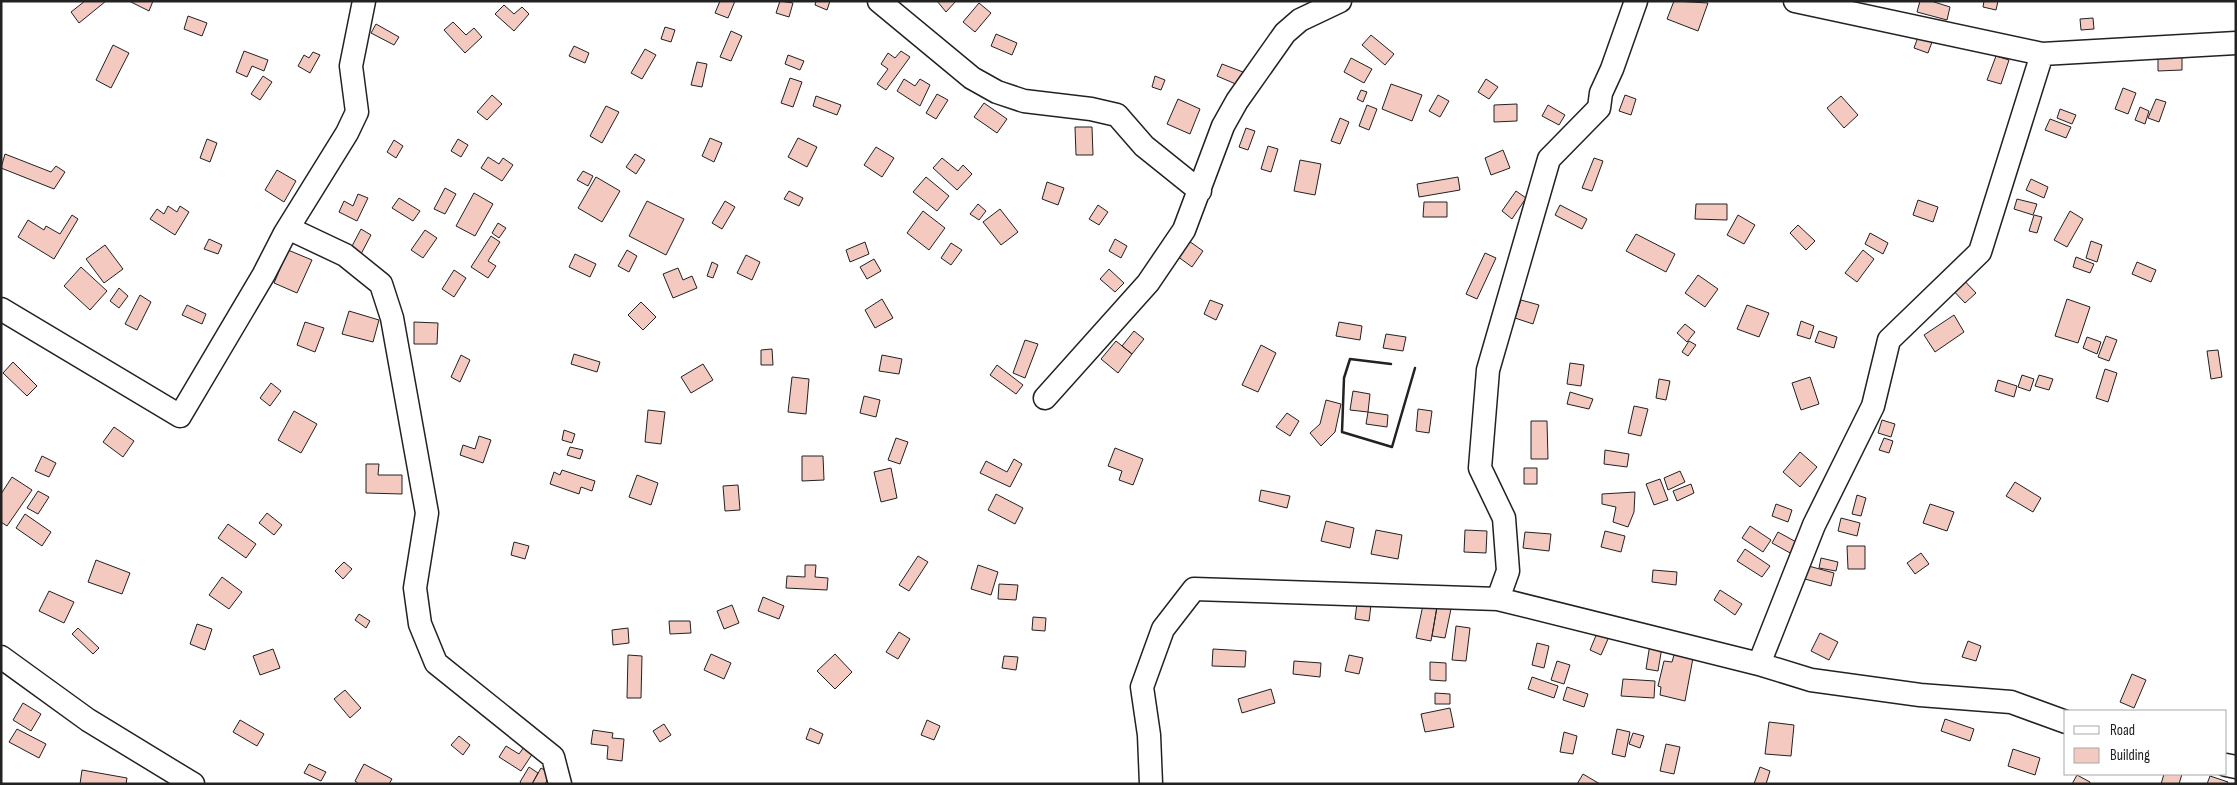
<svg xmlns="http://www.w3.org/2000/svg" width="2237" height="785" viewBox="0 0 2237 785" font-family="'Sofia Sans Condensed',sans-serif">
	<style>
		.building { fill: #f3c9c0; stroke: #222 }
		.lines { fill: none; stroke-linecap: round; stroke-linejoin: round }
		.minor-casing { stroke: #222; stroke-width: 25 }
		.minor { stroke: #fff; stroke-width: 22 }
		.wall { stroke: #222; stroke-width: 2.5 }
	</style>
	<rect width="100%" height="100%" fill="#fff"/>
	<path class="building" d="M85 1H106L79 23 71 12Z
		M129 1H153L149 11Z
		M720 1H735L728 18 715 13Z
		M780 1 793 3 789 17 776 13Z
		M816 1H830L827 10 815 5Z
		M937 1H956L946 12Z
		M1674 1 1708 3 1698 31 1667 19Z
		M1920 1H1931L1950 7 1947 20 1917 12Z
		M1984 1H1998L1996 10 1983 7Z
		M979 3 991 13 975 32 963 22Z
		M504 5 514 14 522 7 529 14 514 31 495 14Z
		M188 16 207 23 202 36 184 29Z
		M2093 18 2094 29 2081 30 2080 19Z
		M453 22 466 35 474 28 482 37 465 53 444 30Z
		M376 24 399 37 394 45 371 33Z
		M665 27 675 30 671 42 661 39Z
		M731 31 742 36 731 61 720 57Z
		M996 34 1017 43 1012 55 991 46Z
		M1371 35 1394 54 1385 65 1362 45Z
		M1918 37 1932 42 1928 53 1914 48Z
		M113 45 129 53 111 88 96 80Z
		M574 46 589 53 585 63 569 56Z
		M645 49 656 55 642 79 631 73Z
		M244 51 268 60 264 71 252 66 247 77 236 72Z
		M901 51 910 57 886 90 877 84 888 69 881 64 888 53 895 58Z
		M2182 51V70L2158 71V52Z
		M313 52 320 55 310 73 298 66 304 55 309 58Z
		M788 55 804 61 800 70 785 64Z
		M1996 56 2009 60 2001 84 1987 80Z
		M1351 58 1372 69 1364 83 1344 72Z
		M697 62 707 64 702 87 691 85Z
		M1222 64 1243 72 1238 85 1217 76Z
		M263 76 272 82 260 100 251 94Z
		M1155 76 1165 80 1161 90 1152 87Z
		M790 78 802 82 793 107 781 103Z
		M904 79 915 86 920 79 930 85 920 106 897 91Z
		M1486 79 1498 87 1489 99 1478 92Z
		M1391 84 1422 95 1412 121 1382 109Z
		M2123 88 2136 93 2128 114 2115 109Z
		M1361 90 1367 92 1363 102 1357 99Z
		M937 94 948 100 936 119 926 113Z
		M492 95 502 104 487 120 477 112Z
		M1438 95 1449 101 1440 117 1429 111Z
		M1625 95 1636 99 1631 115 1619 111Z
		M816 96 841 105 837 115 813 106Z
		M1841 96 1858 115 1844 128 1827 108Z
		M1178 99 1200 109 1190 134 1167 124Z
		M2156 99 2166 102 2159 122 2148 118Z
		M984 103 1007 119 997 133 974 117Z
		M1517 104V121L1494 122V105Z
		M1367 105 1377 109 1369 130 1359 126Z
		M1548 105 1565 115 1559 125 1542 116Z
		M606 106 619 112 602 143 590 136Z
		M2140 107 2149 111 2145 124 2135 120Z
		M2060 109 2076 115 2072 124 2057 118Z
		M1340 118 1349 122 1340 144 1331 141Z
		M2050 119 2071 127 2066 138 2045 130Z
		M1075 127H1092L1093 155H1076Z
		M1246 128 1255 131 1248 150 1239 147Z
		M710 138 722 143 714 162 702 156Z
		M798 138 817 147 807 167 788 157Z
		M207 139 217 143 210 162 200 158Z
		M458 139 468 145 461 157 451 151Z
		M394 140 403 146 396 158 387 152Z
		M1268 146 1278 149 1271 172 1261 169Z
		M876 147 894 158 882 177 864 165Z
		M1503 150 1510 168 1491 175 1485 158Z
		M5 154 51 172 56 166 65 172 54 189 1 168Z
		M635 154 645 160 636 174 626 167Z
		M488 157 499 164 503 158 513 165 502 181 481 168Z
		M942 158 958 171 963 165 972 174 957 190 933 168Z
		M1594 158 1603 161 1592 191 1582 188Z
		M1300 160 1321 164 1315 195 1294 191Z
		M277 170 296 181 284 202 265 190Z
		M583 171 593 176 588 186 577 180Z
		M596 177 620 191 602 222 578 208Z
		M926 177 949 196 937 211 913 192Z
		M1458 177 1460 190 1419 197 1417 184Z
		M2031 179 2048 187 2044 198 2026 190Z
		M1047 182 1064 188 1058 205 1042 199Z
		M445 188 456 194 445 214 434 209Z
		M789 191 803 198 799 206 784 199Z
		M1516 191 1526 198 1512 219 1502 211Z
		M474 193 493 204 475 236 456 226Z
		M358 194 368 198 357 221 339 212 344 201 353 206Z
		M399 198 420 211 413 221 392 208Z
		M2017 199 2037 204 2033 215 2014 209Z
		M1918 200 1938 207 1933 222 1913 215Z
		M647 201 684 219 666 255 629 236Z
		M725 201 735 207 722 229 712 223Z
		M1424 202H1447V217H1423Z
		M978 204 986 211 979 220 970 214Z
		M1696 204H1727V220L1695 219Z
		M1098 205 1108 212 1099 225 1089 219Z
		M1560 205 1587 219 1582 229 1555 215Z
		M168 206 177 212 180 206 189 212 175 235 150 219 157 209 164 214Z
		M1000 209 1018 232 1001 245 983 222Z
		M923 211 945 228 929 250 907 233Z
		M2070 211 2083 219 2067 247 2054 240Z
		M72 215 78 219 54 259 18 237 28 220 44 230 46 226 60 234Z
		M1738 215 1755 225 1744 244 1727 235Z
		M2034 215 2042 217 2037 233 2029 231Z
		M498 223 506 228 499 238 492 233Z
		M1798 225 1815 241 1806 250 1790 233Z
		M361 229 371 235 361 254 351 248Z
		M425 230 437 238 423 258 411 250Z
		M1870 233 1888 243 1883 254 1865 244Z
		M1636 234 1675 254 1666 272 1626 251Z
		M491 236 500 242 488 261 496 266 488 278 471 267Z
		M209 239 222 245 218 254 204 249Z
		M1115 239 1127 246 1121 258 1109 251Z
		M1189 241 1203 251 1192 267 1177 256Z
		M2091 241 2102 245 2097 262 2086 258Z
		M865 242 869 254 850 262 846 250Z
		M951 243 962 250 951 265 941 258Z
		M105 245 123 269 104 283 86 259Z
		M288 250 312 260 297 293 274 283Z
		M627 250 637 256 629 272 618 266Z
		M1863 250 1874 259 1857 282 1845 273Z
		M1485 253 1496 258 1477 299 1466 294Z
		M575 254 596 264 590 277 569 267Z
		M746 255 760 262 752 280 737 273Z
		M2076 257 2094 264 2090 273 2073 267Z
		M874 259 881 271 867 279 860 267Z
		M712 262 718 265 713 278 707 276Z
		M2137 262 2156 270 2151 282 2132 274Z
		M81 267 107 291 90 310 64 286Z
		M678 268 683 280 692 276 697 288 673 298 663 274Z
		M1109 269 1124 283 1115 292 1100 279Z
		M454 270 466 278 454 297 442 289Z
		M1698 275 1718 289 1705 307 1685 293Z
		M1959 275 1976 293 1965 303 1948 285Z
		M119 288 128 296 119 308 110 301Z
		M140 295 151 302 137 330 125 324Z
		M882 299 893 318 875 328 865 310Z
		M2067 299 2090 307 2078 343 2055 336Z
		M1210 300 1223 305 1216 320 1204 314Z
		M1521 300 1539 305 1533 324 1515 318Z
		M641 302 656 317 643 330 628 315Z
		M187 305 206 314 202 324 182 315Z
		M1747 305 1769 313 1759 337 1737 329Z
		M349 311 379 320 373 342 342 334Z
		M1954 315 1964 332 1935 352 1924 335Z
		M1801 321 1814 326 1810 339 1797 335Z
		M305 322 324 328 315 352 297 345Z
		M414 322 438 323 437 344H414Z
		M1339 322 1362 326 1360 340 1336 336Z
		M1685 324 1695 332 1687 342 1677 333Z
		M1134 331 1144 339 1132 354 1122 346Z
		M1819 331 1837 337 1834 348 1815 342Z
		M1386 334 1406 337 1403 351 1383 348Z
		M2106 336 2117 340 2109 361 2098 357Z
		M2087 337 2101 342 2097 354 2083 348Z
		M1025 340 1038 344 1025 378 1013 373Z
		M1116 341 1132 354 1118 373 1101 359Z
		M1689 341 1696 345 1688 356 1682 352Z
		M1261 345 1276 353 1258 392 1242 385Z
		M772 349 773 365H761V350Z
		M2218 350 2222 377 2211 379 2207 351Z
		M574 354 600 362 597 372 571 364Z
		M461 355 470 360 460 382 451 377Z
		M882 355 902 359 899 374 879 371Z
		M13 362 37 386 27 396 3 373Z
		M1570 363 1584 365 1581 386 1567 384Z
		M703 364 713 380 691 393 681 377Z
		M997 365 1023 385 1016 394 990 375Z
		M2105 369 2117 373 2108 402 2096 398Z
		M2022 375 2034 379 2030 391 2018 387Z
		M2039 375 2053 379 2049 390 2035 386Z
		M792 377 809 379 806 414 788 412Z
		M1810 377 1819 404 1801 410 1792 383Z
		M1659 379 1670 381 1666 400 1656 398Z
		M1998 380 2017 386 2014 397 1995 391Z
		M271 383 281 391 270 406 260 398Z
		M1353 391 1370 394 1368 412 1350 410Z
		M1570 392 1593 399 1589 409 1567 404Z
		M864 396 880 400 876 417 860 413Z
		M1326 400 1341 404 1335 432 1321 446 1310 433 1320 424Z
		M1634 406 1648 409 1641 436 1628 433Z
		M1418 409 1432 411 1429 433 1416 431Z
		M648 410 665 412 661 444 645 442Z
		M294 411 317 424 301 453 278 440Z
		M1368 412 1388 415 1387 427 1366 424Z
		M1287 413 1299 421 1290 436 1276 427Z
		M1882 420 1895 424 1891 437 1878 433Z
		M1531 421H1547L1548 459H1531Z
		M114 427 134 441 123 457 103 442Z
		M564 430 575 434 572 443 562 440Z
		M479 436 491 440 483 463 460 455 463 445 475 449Z
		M896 438 908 442 900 464 888 460Z
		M1884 438 1893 441 1889 453 1879 450Z
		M570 447 583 450 580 459 567 455Z
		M1115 448 1143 459 1133 485 1119 480 1122 471 1108 466Z
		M1605 450 1629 454 1627 467 1604 464Z
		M1800 452 1817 467 1800 487 1783 472Z
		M42 456 56 463 49 477 35 471Z
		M802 456H823L824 480 802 481Z
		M1014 459 1022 464 1010 487 980 473 986 461 1007 472Z
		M366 464H379L378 475H402V494L366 493Z
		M891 468 897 498 881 502 874 472Z
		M1524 468H1537V484H1524Z
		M562 470 595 481 592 491 581 487 579 494 550 484 554 472 560 475Z
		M1680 471 1685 482 1668 490 1664 478Z
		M637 475 658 483 651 505 629 497Z
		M12 477 32 490 7 526 1 522V494Z
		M1660 479 1668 500 1654 505 1646 484Z
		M2015 482 2041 498 2033 512 2006 496Z
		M1691 484 1694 493 1677 501 1673 491Z
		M738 485 740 510 725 511 723 486Z
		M1261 490 1290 496 1287 508 1259 501Z
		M38 491 49 497 38 514 27 508Z
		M1635 492 1634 512 1628 527 1613 522 1616 507 1602 504V494Z
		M996 494 1023 508 1015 524 988 510Z
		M1857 495 1866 498 1861 516 1852 514Z
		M1776 504 1792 510 1788 522 1772 516Z
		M1930 504 1954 512 1947 531 1923 523Z
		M267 513 282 525 274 535 259 523Z
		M25 514 51 532 42 546 16 528Z
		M1841 518 1860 523 1857 536 1838 531Z
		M1326 521 1354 528 1350 548 1321 541Z
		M228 524 256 544 246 558 218 538Z
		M1750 526 1771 540 1763 552 1742 538Z
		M1376 530 1402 535 1398 559 1371 554Z
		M1465 530 1487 531 1486 553 1464 552Z
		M1605 531 1625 536 1621 552 1601 547Z
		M1525 532 1551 534 1549 551 1523 548Z
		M1778 532 1798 543 1792 554 1772 543Z
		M514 542 529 546 525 559 511 555Z
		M1847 546H1865V569H1848Z
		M1745 549 1770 566 1762 577 1737 561Z
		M1921 553 1929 564 1915 574 1907 563Z
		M918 556 928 562 909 591 899 585Z
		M1821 558 1838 562 1836 571 1819 568Z
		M96 560 130 573 122 594 88 582Z
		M344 562 352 569 343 579 335 571Z
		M805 565H816L815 577 828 578 827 590 786 588 787 576 805 577Z
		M978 565 998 572 991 595 971 589Z
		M1805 565 1834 573 1831 586 1801 578Z
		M1653 570 1677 572 1676 585 1652 582Z
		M222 577 242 592 229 609 209 595Z
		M999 584 1018 585 1016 600 998 599Z
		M1720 590 1742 604 1735 615 1714 600Z
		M49 591 74 602 64 623 39 611Z
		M763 597 784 606 779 619 758 611Z
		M1438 601 1452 604 1445 638 1432 636Z
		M1357 603 1371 605 1369 621 1355 619Z
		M732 605 739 623 724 629 717 611Z
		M1423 605 1437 607 1431 641 1416 638Z
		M359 614 370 621 366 628 355 620Z
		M1033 617 1046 618 1045 631 1032 630Z
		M669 621H690L691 633 670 634Z
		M197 624 212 629 205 650 190 644Z
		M1456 626 1470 628 1466 661 1452 660Z
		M78 628 99 648 93 654 72 634Z
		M628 628 629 643 613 645 612 630Z
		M899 632 910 639 898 659 886 652Z
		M1597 633 1608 639 1601 655 1590 650Z
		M1820 633 1838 642 1829 660 1811 651Z
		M1968 641 1981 646 1976 661 1962 657Z
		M1537 643 1549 646 1544 668 1532 665Z
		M1650 644 1662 647 1658 671 1646 669Z
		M273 649 280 668 260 675 253 656Z
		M1213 649 1246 651 1245 667 1212 666Z
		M711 654 731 663 724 679 704 670Z
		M835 654 852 672 835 689 817 671Z
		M628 655 642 656 641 698H627Z
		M1349 655 1363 658 1359 674 1345 671Z
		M1674 655 1693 658 1685 701 1660 695 1661 687 1658 686 1664 661 1672 662Z
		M1004 656 1018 657 1016 670 1002 668Z
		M1294 661 1321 663 1320 677 1293 674Z
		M1557 661 1570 665 1564 684 1551 680Z
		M1430 662 1446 663V681L1430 680Z
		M2132 674 2146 680 2134 708 2120 702Z
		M1532 677 1558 686 1554 698 1528 689Z
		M1623 679 1655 681 1654 698 1621 696Z
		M1567 687 1588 694 1584 707 1563 700Z
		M1271 689 1275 703 1242 713 1238 699Z
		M345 690 361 708 350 718 334 699Z
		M1435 693 1450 694V704H1435Z
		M23 703 41 714 31 731 13 720Z
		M1450 708 1454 727 1425 732 1421 714Z
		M1945 719 1974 729 1970 741 1941 731Z
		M240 720 264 734 257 746 233 732Z
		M927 720 940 726 934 740 921 735Z
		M1769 722 1794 725 1791 756 1765 754Z
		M664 724 671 735 660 742 653 731Z
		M810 728 823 734 819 744 806 739Z
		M17 729 46 744 39 758 9 742Z
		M1617 729 1630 732 1625 757 1612 754Z
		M593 730 613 733 612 738 624 739 622 761 607 759 608 746 591 744Z
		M1564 732 1577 736 1573 754 1560 752Z
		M1633 733 1644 736 1640 748 1629 744Z
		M459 736 470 745 463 755 451 745Z
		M1666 744 1680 747 1674 774 1660 771Z
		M506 746 519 754 524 747 533 753 521 771 499 757Z
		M2013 749 2040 758 2035 775 2008 766Z
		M309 764 326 772 321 781 304 773Z
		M364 764 392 779 389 784H359L355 781Z
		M529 767 538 773 532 784H522L520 782Z
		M1760 767 1770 771 1766 784H1754Z
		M541 768 551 774 545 784H532Z
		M82 770 127 778 126 784H80Z
		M1583 774 1600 784H1577Z
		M2164 774H2182L2179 784H2161Z
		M2077 775 2090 782V784H2072Z
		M2210 776 2228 782 2227 784H2207Z"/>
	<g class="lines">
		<defs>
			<path id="minor" d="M879 1 972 78 997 92 1024 101 1091 109 1117 115 1144 146 1200 191
				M1795 1 2042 54 2236 43
				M290 229 345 255 381 284 392 318 427 513 415 588 420 624 436 663 553 757 560 784
				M1 309 180 416 264 274 285 233 347 133 357 112 351 66 364 1
				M1045 398 1148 283 1184 230 1223 126 1237 101 1285 33 1300 20 1340 1
				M1498 599 1508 571 1504 518 1480 468 1488 370 1549 159 1599 108 1601 93 1612 69 1636 1
				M1 657 88 720 193 784
				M1759 664 1814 525 1873 406 1889 340 1980 252 2042 54
				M2226 765 2236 767
				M1151 784 1149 735 1142 687 1163 629 1194 589 1498 599 1759 664 1811 680 1920 695 2011 702 2066 722"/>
		</defs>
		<use href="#minor" class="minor-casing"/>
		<use href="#minor" class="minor"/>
		<path class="wall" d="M1391 364 1350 359 1344 378 1342 432 1392 447 1415 368"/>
	</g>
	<rect width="2237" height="785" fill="none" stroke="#222222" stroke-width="5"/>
	<rect x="2064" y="710" width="162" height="65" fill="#ffffff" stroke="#a7a7a7"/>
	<rect x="2074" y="726" width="25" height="8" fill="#ffffff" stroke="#a7a7a7"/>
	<text x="2110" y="735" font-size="15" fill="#222222">Road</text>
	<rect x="2074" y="748" width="25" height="15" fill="#f3c9c0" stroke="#a7a7a7"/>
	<text x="2110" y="760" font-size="15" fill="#222222">Building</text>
</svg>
